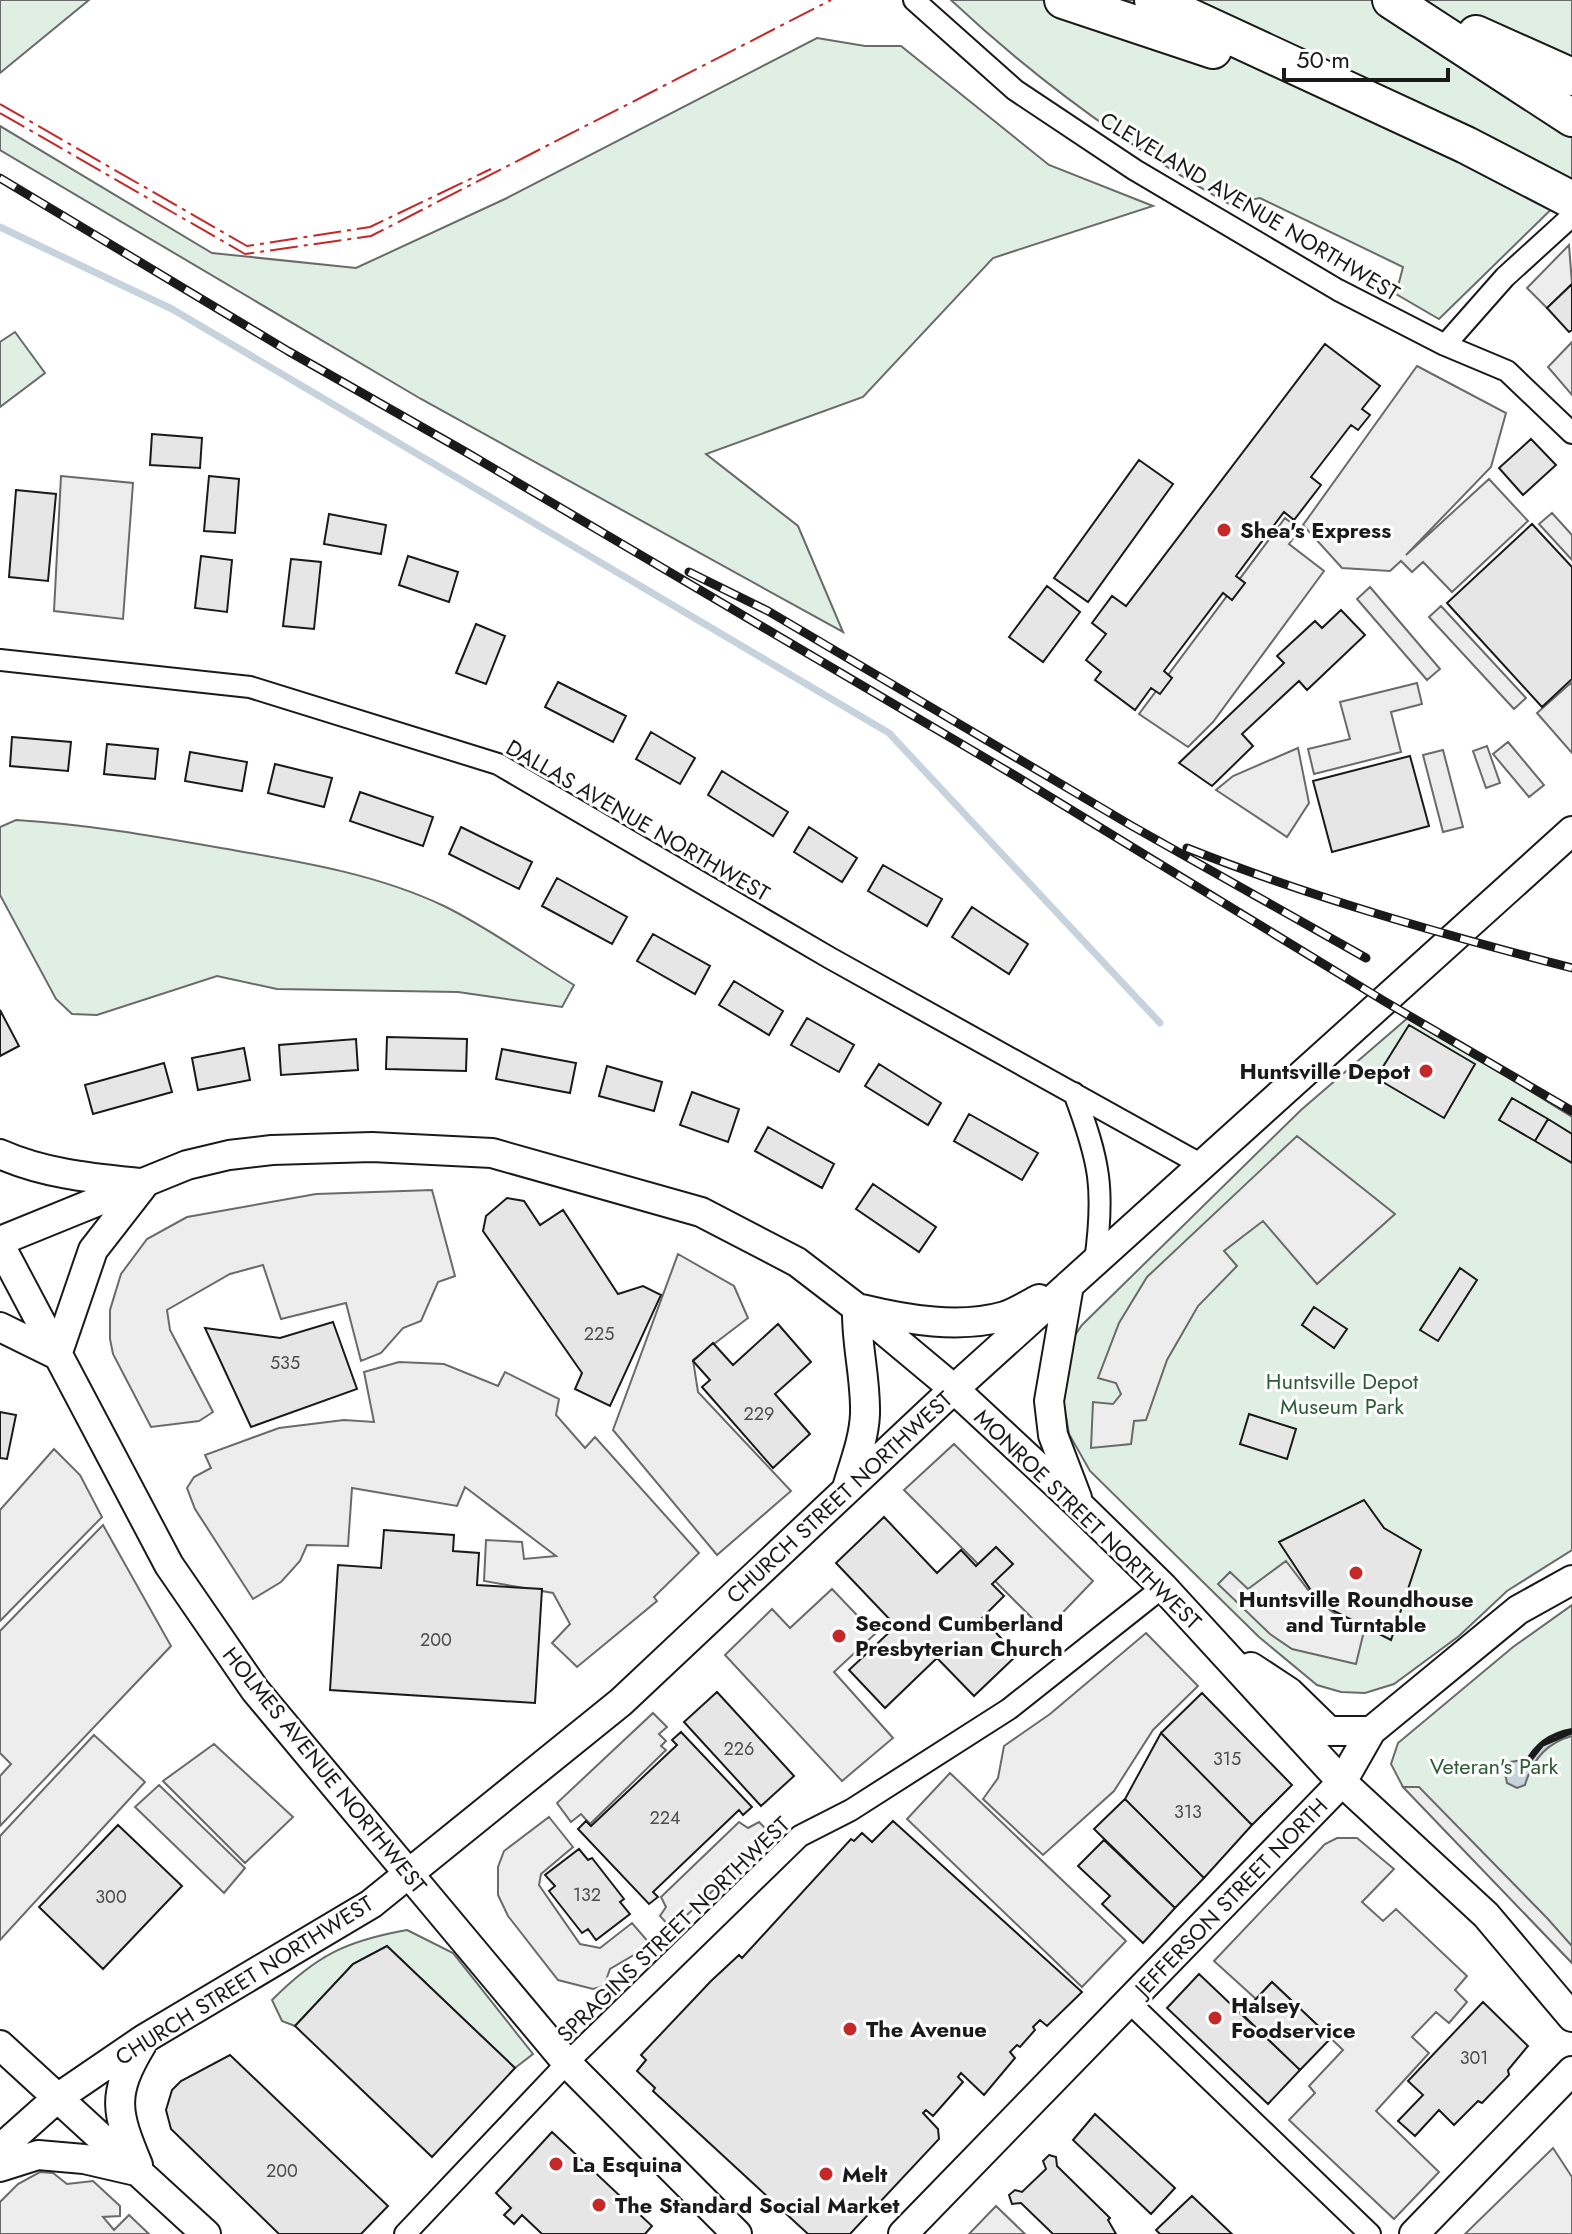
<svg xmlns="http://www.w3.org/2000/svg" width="1572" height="2234" viewBox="0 0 1572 2234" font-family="Jost,sans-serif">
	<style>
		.green { fill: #e0efe3; stroke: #6a6a6a; stroke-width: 2 }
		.parking { fill: #ededed; stroke: #6a6a6a; stroke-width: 2 }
		.water { fill: #c6d2dc; stroke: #6a6a6a; stroke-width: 2 }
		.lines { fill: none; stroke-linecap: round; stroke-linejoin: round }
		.stream { stroke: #c6d2dc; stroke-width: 7 }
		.building { fill: #e6e6e6; stroke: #1a1a1a; stroke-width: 2 }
		.street-casing { stroke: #1a1a1a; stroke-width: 24 }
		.secondary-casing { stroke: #1a1a1a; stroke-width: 32 }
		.highway-casing { stroke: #1a1a1a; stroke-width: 40 }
		.street { stroke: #fff; stroke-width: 20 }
		.secondary { stroke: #fff; stroke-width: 28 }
		.highway { stroke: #fff; stroke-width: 36 }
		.rail-casing { stroke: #1a1a1a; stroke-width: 9 }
		.rail { stroke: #fff; stroke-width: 6; stroke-dasharray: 18; stroke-linecap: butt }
		.wall { stroke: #1a1a1a; stroke-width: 4 }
		.power { stroke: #c62828; stroke-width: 2; stroke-dasharray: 28 6 4 6; stroke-linecap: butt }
		.poi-dot { fill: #c62828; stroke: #fff; stroke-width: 3 }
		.labels { text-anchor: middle; stroke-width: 6; stroke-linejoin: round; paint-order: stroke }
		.number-label { font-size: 18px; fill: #4d4d4d }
		.street-label { font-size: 22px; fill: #1a1a1a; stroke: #fff }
		.poi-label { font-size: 22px; font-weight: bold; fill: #1a1a1a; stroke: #fff; text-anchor: start }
		.park-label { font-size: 22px; fill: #2b5a34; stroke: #fff }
	</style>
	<rect width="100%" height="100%" fill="#fff"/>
	<path class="green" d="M0 0H89L0 73Z
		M951 0H1572V189L1439 319 1396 294 1403 267 1260 198 1229 204C1130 148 1034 78 951 0Z
		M817 38 865 46H901L1049 165 1153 206 993 258 863 397 706 454 798 526 843 632 421 399 0 150V126L212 253 356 268 507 198Z
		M15 332 45 373 0 407V342Z
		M16 820C85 824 153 836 221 848 296 861 375 873 444 906 489 928 531 959 574 985L562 1007 458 992 277 989 217 976 97 1015 72 1014 56 999 0 895V827Z
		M1410 1016 1572 1117V1550L1507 1591 1459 1636 1394 1684 1365 1693 1341 1692 1317 1685 1259 1637 1090 1471 1069 1434 1064 1405V1377L1073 1338 1082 1325 1301 1110Z
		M1572 1605V1963L1403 1787 1391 1764 1398 1743 1513 1647Z
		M407 1930 453 1953 533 2054 515 2068 387 1946 353 1964 295 2026 282 2021 272 2000C316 1956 345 1941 407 1930Z"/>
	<path class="parking" d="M1569 245 1572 284 1547 308 1527 288Z
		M1572 342V395L1548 367Z
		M1417 366 1506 413 1491 467 1406 555 1489 479 1528 521 1452 592 1423 562 1412 572 1401 561 1390 571 1342 568 1303 525Z
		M61 476 133 483 123 619 54 611Z
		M1552 513 1572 535V560L1539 524Z
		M1285 518 1300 530 1289 544 1324 571 1213 722 1188 747 1139 714Z
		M1370 587 1440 669 1427 680 1357 599Z
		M1441 606 1526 698 1514 709 1429 617Z
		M1572 682V753L1537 713Z
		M1417 683 1422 704 1391 712 1401 752 1314 774 1308 749 1350 739 1340 702Z
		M1508 742 1544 785 1529 797 1493 754Z
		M1487 746 1500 783 1486 788 1473 751Z
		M1298 748 1309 803 1287 837 1216 790 1233 776Z
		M1443 750 1463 827 1443 832 1423 755Z
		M1297 1136 1395 1214 1317 1284 1263 1221 1224 1251 1237 1266 1198 1306 1167 1360 1146 1420 1134 1421 1131 1444 1091 1448 1093 1402 1113 1404 1121 1394 1116 1383 1098 1378 1119 1323 1147 1277Z
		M432 1190 455 1276 438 1282 421 1321 403 1328 381 1353 361 1361 346 1303 281 1319 263 1265 230 1274 167 1310 170 1330 213 1412 199 1421 151 1427 113 1354 110 1339V1310L121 1274 147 1239 187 1217 316 1194Z
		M678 1254 734 1286 748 1318 693 1360 698 1392 791 1491 717 1555 613 1430Z
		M399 1362 444 1364 498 1386 505 1372 559 1399 556 1415 585 1448 595 1437 699 1553 654 1597 657 1601 577 1667 552 1643 570 1624 553 1593 484 1581 486 1540 522 1542 524 1559 556 1556 465 1487 457 1506 352 1488 348 1546 307 1545 300 1561 281 1582 253 1599 195 1509 187 1488 194 1477 211 1468 205 1455 279 1428 344 1420 374 1422 364 1372Z
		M954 1444 1093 1581 1045 1631 904 1490Z
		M54 1449 80 1475 102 1517 0 1621V1510Z
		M103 1525 171 1646 0 1826V1776L11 1764 0 1753V1631Z
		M1286 1561 1309 1591 1331 1611 1364 1631 1356 1664 1292 1649 1270 1634 1218 1584 1230 1572 1248 1589Z
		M832 1589 875 1634 834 1672 893 1738 842 1781 725 1655 772 1609 790 1628Z
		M1146 1633 1198 1686 1153 1730 1114 1791 1043 1855 983 1799 998 1778 1004 1746 1050 1714Z
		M653 1713 667 1727 659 1734 666 1741 661 1746 666 1750 590 1824 581 1814 571 1822 557 1803Z
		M94 1735 145 1782 0 1940V1836Z
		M214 1744 293 1817 245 1863 163 1781Z
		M950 1773 1126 1941 1082 1987 907 1819Z
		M159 1785 245 1868 224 1893 135 1807Z
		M1403 1787H1419L1547 1918 1572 1946V1963Z
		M549 1817 573 1847 541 1874 539 1885 580 1944 600 1948 632 1923 651 1945 610 1969 604 1986 593 1989 558 1980 508 1916 498 1895V1867L504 1851Z
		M739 1822 748 1828 759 1822 772 1835 672 1929 660 1916 666 1907 661 1897Z
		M1337 1838H1357L1394 1869 1362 1902 1383 1921 1396 1909 1467 1976 1455 1990 1467 2002 1449 2023 1436 2012 1412 2037 1429 2053 1376 2111 1439 2172 1394 2219 1289 2120 1315 2093 1309 2086 1343 2050 1272 1982 1256 1999 1214 1961 1325 1844Z
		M1553 2148 1572 2177V2234H1465Z
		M40 2172 53 2173 67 2184 93 2181 120 2206V2216L103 2217 114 2230 129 2215 149 2234H0V2202L18 2184Z
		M996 2206 1025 2234H969Z"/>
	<path class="water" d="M1572 1732V1736C1546 1743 1532 1760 1525 1785L1517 1788 1507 1783 1505 1773 1510 1762 1523 1760 1526 1768 1542 1745Z"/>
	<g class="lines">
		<path class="stream" d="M0 227 172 309 889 733 1160 1023"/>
	</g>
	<path class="building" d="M1572 284V330L1569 332 1547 308Z
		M1325 344 1380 386 1362 409 1370 415 1358 430 1351 425 1311 477 1321 485 1294 520 1284 512 1236 576 1245 583 1232 600 1223 593 1164 671 1172 678 1160 694 1151 688 1135 710 1095 680 1101 672 1086 660 1106 634 1092 623 1112 596 1126 606Z
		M152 434 202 438 200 468 150 465Z
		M1531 439 1556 465 1523 495 1499 468Z
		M1139 460 1173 484 1088 602 1054 578Z
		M209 476 239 479 235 533 204 531Z
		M16 490 56 494 48 581 9 577Z
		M329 514 386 525 381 554 324 544Z
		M1532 524 1572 567V679L1542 707 1447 603Z
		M201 556 232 560 227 612 195 608Z
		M408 556 458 572 449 602 399 585Z
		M291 559 321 562 314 629 283 626Z
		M1047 586 1080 612 1043 662 1009 637Z
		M1341 610 1365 635 1307 690 1299 681 1242 734 1253 746 1212 786 1179 763 1284 663 1277 656 1315 621 1322 628Z
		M476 624 505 636 486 684 456 673Z
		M558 682 626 716 613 742 545 707Z
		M651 732 695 758 680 784 636 759Z
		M12 737 71 742 68 771 10 766Z
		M107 744 158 749 155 779 104 774Z
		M190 752 247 762 242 791 185 781Z
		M1410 756 1429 826 1332 852 1313 781Z
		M275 764 332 778 324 807 268 793Z
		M722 771 788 812 773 836 708 795Z
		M360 792 433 817 423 846 350 821Z
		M461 827 532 862 519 889 449 854Z
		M809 827 857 858 842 882 794 852Z
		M883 865 942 899 927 926 868 891Z
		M557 878 627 917 612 944 542 906Z
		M972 907 1028 944 1009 974 952 937Z
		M653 934 710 966 695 994 637 961Z
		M734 981 783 1011 769 1035 719 1005Z
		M0 1010 19 1046 0 1056Z
		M807 1018 854 1045 839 1072 791 1045Z
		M1409 1025 1475 1064 1444 1118 1376 1078Z
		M387 1037 467 1039 466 1071 386 1069Z
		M356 1039 358 1070 281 1075 279 1045Z
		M244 1048 250 1080 198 1090 192 1058Z
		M502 1049 576 1063 570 1093 496 1079Z
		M164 1063 172 1092 93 1114 85 1085Z
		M879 1064 941 1103 928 1125 865 1086Z
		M607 1066 662 1082 654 1111 599 1096Z
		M692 1092 739 1109 728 1142 680 1125Z
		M1512 1098 1548 1119 1535 1141 1499 1120Z
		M969 1114 1038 1153 1022 1180 954 1141Z
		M1548 1119 1572 1134V1163L1535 1141Z
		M768 1127 834 1164 822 1188 755 1151Z
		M873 1184 936 1227 919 1252 856 1209Z
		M507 1198 524 1201 540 1225 563 1210 618 1294 643 1286 661 1295 610 1406 575 1389 582 1373 483 1231 486 1216Z
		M1460 1268 1477 1280 1438 1341 1420 1330Z
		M1314 1307 1347 1329 1334 1348 1302 1325Z
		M333 1322 357 1389 251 1427 205 1328 280 1338Z
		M778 1324 811 1362 775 1394 810 1434 773 1468 702 1387 710 1380 693 1361 713 1343 733 1365Z
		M0 1412 16 1415 7 1459 0 1458Z
		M1249 1414 1296 1429 1287 1459 1240 1444Z
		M1364 1500 1384 1528 1421 1550 1391 1640 1334 1611 1312 1592 1279 1542Z
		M884 1517 937 1573 961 1550 976 1566 996 1547 1013 1564 992 1584 1004 1596 982 1618 1017 1655 974 1696 937 1658 885 1708 849 1670 896 1626 836 1563Z
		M384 1530 454 1535 453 1551 479 1553 477 1585 542 1589 535 1703 330 1690 338 1565 381 1568Z
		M717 1692 794 1776 761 1806 684 1722Z
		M1202 1693 1292 1785 1252 1825 1161 1733Z
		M681 1732 752 1807 743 1815 739 1810 653 1892 658 1897 649 1904 578 1829 586 1821 591 1826 677 1745 672 1740Z
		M1161 1733 1252 1825 1204 1878 1125 1799Z
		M1125 1799 1204 1878 1175 1908 1094 1829Z
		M893 1821 1082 1992 1047 2026 1040 2020 1033 2027 1035 2030 1020 2047 1017 2045 1010 2052 1015 2058 984 2095 961 2073 958 2077 963 2082 933 2116 926 2110 923 2113 938 2129 939 2139 850 2234H808L653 2091 655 2088 637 2071 646 2060 641 2055 711 1981 739 1955 742 1958 851 1839 854 1841 862 1833 872 1842Z
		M118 1825 182 1886 103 1969 39 1907Z
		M1104 1840 1175 1908 1143 1943 1102 1904 1110 1896 1078 1866Z
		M579 1849 588 1860 592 1858 624 1899 620 1902 630 1914 596 1940 588 1929 582 1933 549 1891 555 1886 545 1875Z
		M387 1946 515 2068 432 2157 295 2026 353 1964Z
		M1199 1974 1300 2070 1268 2104 1167 2008Z
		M1272 1982 1331 2038 1300 2070 1242 2014Z
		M1483 2002 1528 2046 1508 2070 1509 2075 1482 2103 1478 2101 1454 2125 1439 2110 1415 2136 1398 2121 1423 2095 1408 2081Z
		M230 2055 388 2206 361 2234H279L171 2129 166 2110 172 2090 181 2081Z
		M1095 2114 1175 2188 1151 2214 1073 2140Z
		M552 2132 652 2226 645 2234H542L522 2215 514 2224 504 2215 511 2208 496 2193Z
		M1049 2155 1056 2157 1057 2166 1110 2218 1108 2220 1116 2234H1053L1021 2203 1012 2204 1009 2195 1015 2190 1022 2192 1046 2169 1043 2161Z
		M1192 2196 1232 2234H1160L1156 2230Z"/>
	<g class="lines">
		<defs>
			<path id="street" d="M914 0 1015 90 1135 170 1338 290 1445 345 1507 371 1572 433
				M1445 345 1505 277 1572 216
				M0 660 250 687 498 764 830 958 1202 1165
				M1074 1093C1100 1162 1105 1189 1095 1262
				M1130 2003 1370 2234
				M405 2234 567 2063 800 1836 851 1810 1009 1709 1163 1587"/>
			<path id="secondary" d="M0 1154C45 1174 92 1178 140 1183
				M0 1241 187 1165 229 1155 272 1150 372 1147 492 1153 701 1212 797 1262 857 1308 954 1389 1079 1505 1163 1587 1342 1782 1486 1915 1572 2017
				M0 1245 169 1565 255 1690 567 2063 737 2234
				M1069 1285 1049 1401 1053 1435 1077 1498
				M862 1309C907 1320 960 1329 1005 1316 1017 1312 1029 1304 1039 1299
				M0 1327 57 1355
				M57 1355 93 1250 142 1187
				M847 1488C854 1464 864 1439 865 1414 866 1378 856 1344 857 1308
				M1251 1667 1289 1692 1329 1731H1371
				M0 2045 206 2234
				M0 2149 56 2099 144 2039 371 1904 621 1702 954 1389 1572 831
				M138 2165C116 2112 111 2095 142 2044
				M0 2167 38 2155 84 2159 136 2171
				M903 2234 1342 1782 1371 1731 1518 1610 1572 1580
				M1414 2234 1572 2071"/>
			<path id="highway" d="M1063 0 1213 50
				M1153 0 1466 145 1572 200
				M1391 0 1572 118
				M1476 34 1572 77"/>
		</defs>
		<use href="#street" class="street-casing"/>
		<use href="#secondary" class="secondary-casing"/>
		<use href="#highway" class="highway-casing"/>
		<use href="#street" class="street"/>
		<use href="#secondary" class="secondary"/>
		<use href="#highway" class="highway"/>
		<defs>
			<path id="rail" d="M0 178 288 351 464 451 1014 775 1384 1001 1572 1111
				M689 572 768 611 1132 826 1366 958
				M1187 848C1313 898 1441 934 1572 968"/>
		</defs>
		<use href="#rail" class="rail-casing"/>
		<use href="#rail" class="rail"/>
		<path class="wall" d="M1572 1730C1549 1734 1533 1746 1524 1768L1542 1745 1572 1732"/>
		<path class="power" d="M0 104 247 246 370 227 491 169
			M0 113 245 254 371 236 831 0"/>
	</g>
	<g class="poi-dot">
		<circle cx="1224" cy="530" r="8"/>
		<circle cx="1426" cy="1071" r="8"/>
		<circle cx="1356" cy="1573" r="8"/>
		<circle cx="839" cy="1636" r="8"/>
		<circle cx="1215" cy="2018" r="8"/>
		<circle cx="850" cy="2029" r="8"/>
		<circle cx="556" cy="2164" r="8"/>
		<circle cx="826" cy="2174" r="8"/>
		<circle cx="599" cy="2205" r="8"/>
	</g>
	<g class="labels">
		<g class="number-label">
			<text x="599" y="1340">225</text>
			<text x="285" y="1369">535</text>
			<text x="759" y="1420">229</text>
			<text x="436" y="1646">200</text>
			<text x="739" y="1755">226</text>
			<text x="1227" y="1765">315</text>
			<text x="1188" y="1818">313</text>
			<text x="665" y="1824">224</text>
			<text x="587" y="1901">132</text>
			<text x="111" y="1903">300</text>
			<text x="1474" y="2064">301</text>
			<text x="282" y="2177">200</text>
		</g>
		<g class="street-label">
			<text transform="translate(1250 206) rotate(31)" y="8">CLEVELAND AVENUE NORTHWEST</text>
			<text transform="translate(638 820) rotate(30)" y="8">DALLAS AVENUE NORTHWEST</text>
			<text transform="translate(839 1497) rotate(-43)" y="8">CHURCH STREET NORTHWEST</text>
			<text transform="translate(1088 1519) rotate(44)" y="8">MONROE STREET NORTHWEST</text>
			<text transform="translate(325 1770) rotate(51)" y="8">HOLMES AVENUE NORTHWEST</text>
			<text transform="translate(1231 1897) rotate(-46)" y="8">JEFFERSON STREET NORTH</text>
			<text transform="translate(673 1929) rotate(-44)" y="8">SPRAGINS STREET NORTHWEST</text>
			<text transform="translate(244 1980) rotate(-32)" y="8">CHURCH STREET NORTHWEST</text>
		</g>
		<g class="poi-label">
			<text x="1240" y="538">Shea's Express</text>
			<text x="1410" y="1079" text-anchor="end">Huntsville Depot</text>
			<text x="1356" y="1607" text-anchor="middle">Huntsville Roundhouse<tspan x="1356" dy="25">and Turntable</tspan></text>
			<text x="855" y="1631">Second Cumberland<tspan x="855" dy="25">Presbyterian Church</tspan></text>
			<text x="1231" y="2013">Halsey<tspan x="1231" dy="25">Foodservice</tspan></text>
			<text x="866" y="2037">The Avenue</text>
			<text x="572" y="2172">La Esquina</text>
			<text x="842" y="2182">Melt</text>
			<text x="615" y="2213">The Standard Social Market</text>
		</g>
		<g class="park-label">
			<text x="1342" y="1389">Huntsville Depot<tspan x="1342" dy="25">Museum Park</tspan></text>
			<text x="1494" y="1774">Veteran's Park</text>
		</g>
	</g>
	<path d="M1284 68v12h164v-12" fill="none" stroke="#1a1a1a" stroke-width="4"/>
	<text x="1296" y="68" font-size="24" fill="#1a1a1a" stroke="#ffffff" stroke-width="6" paint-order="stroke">50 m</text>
</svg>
